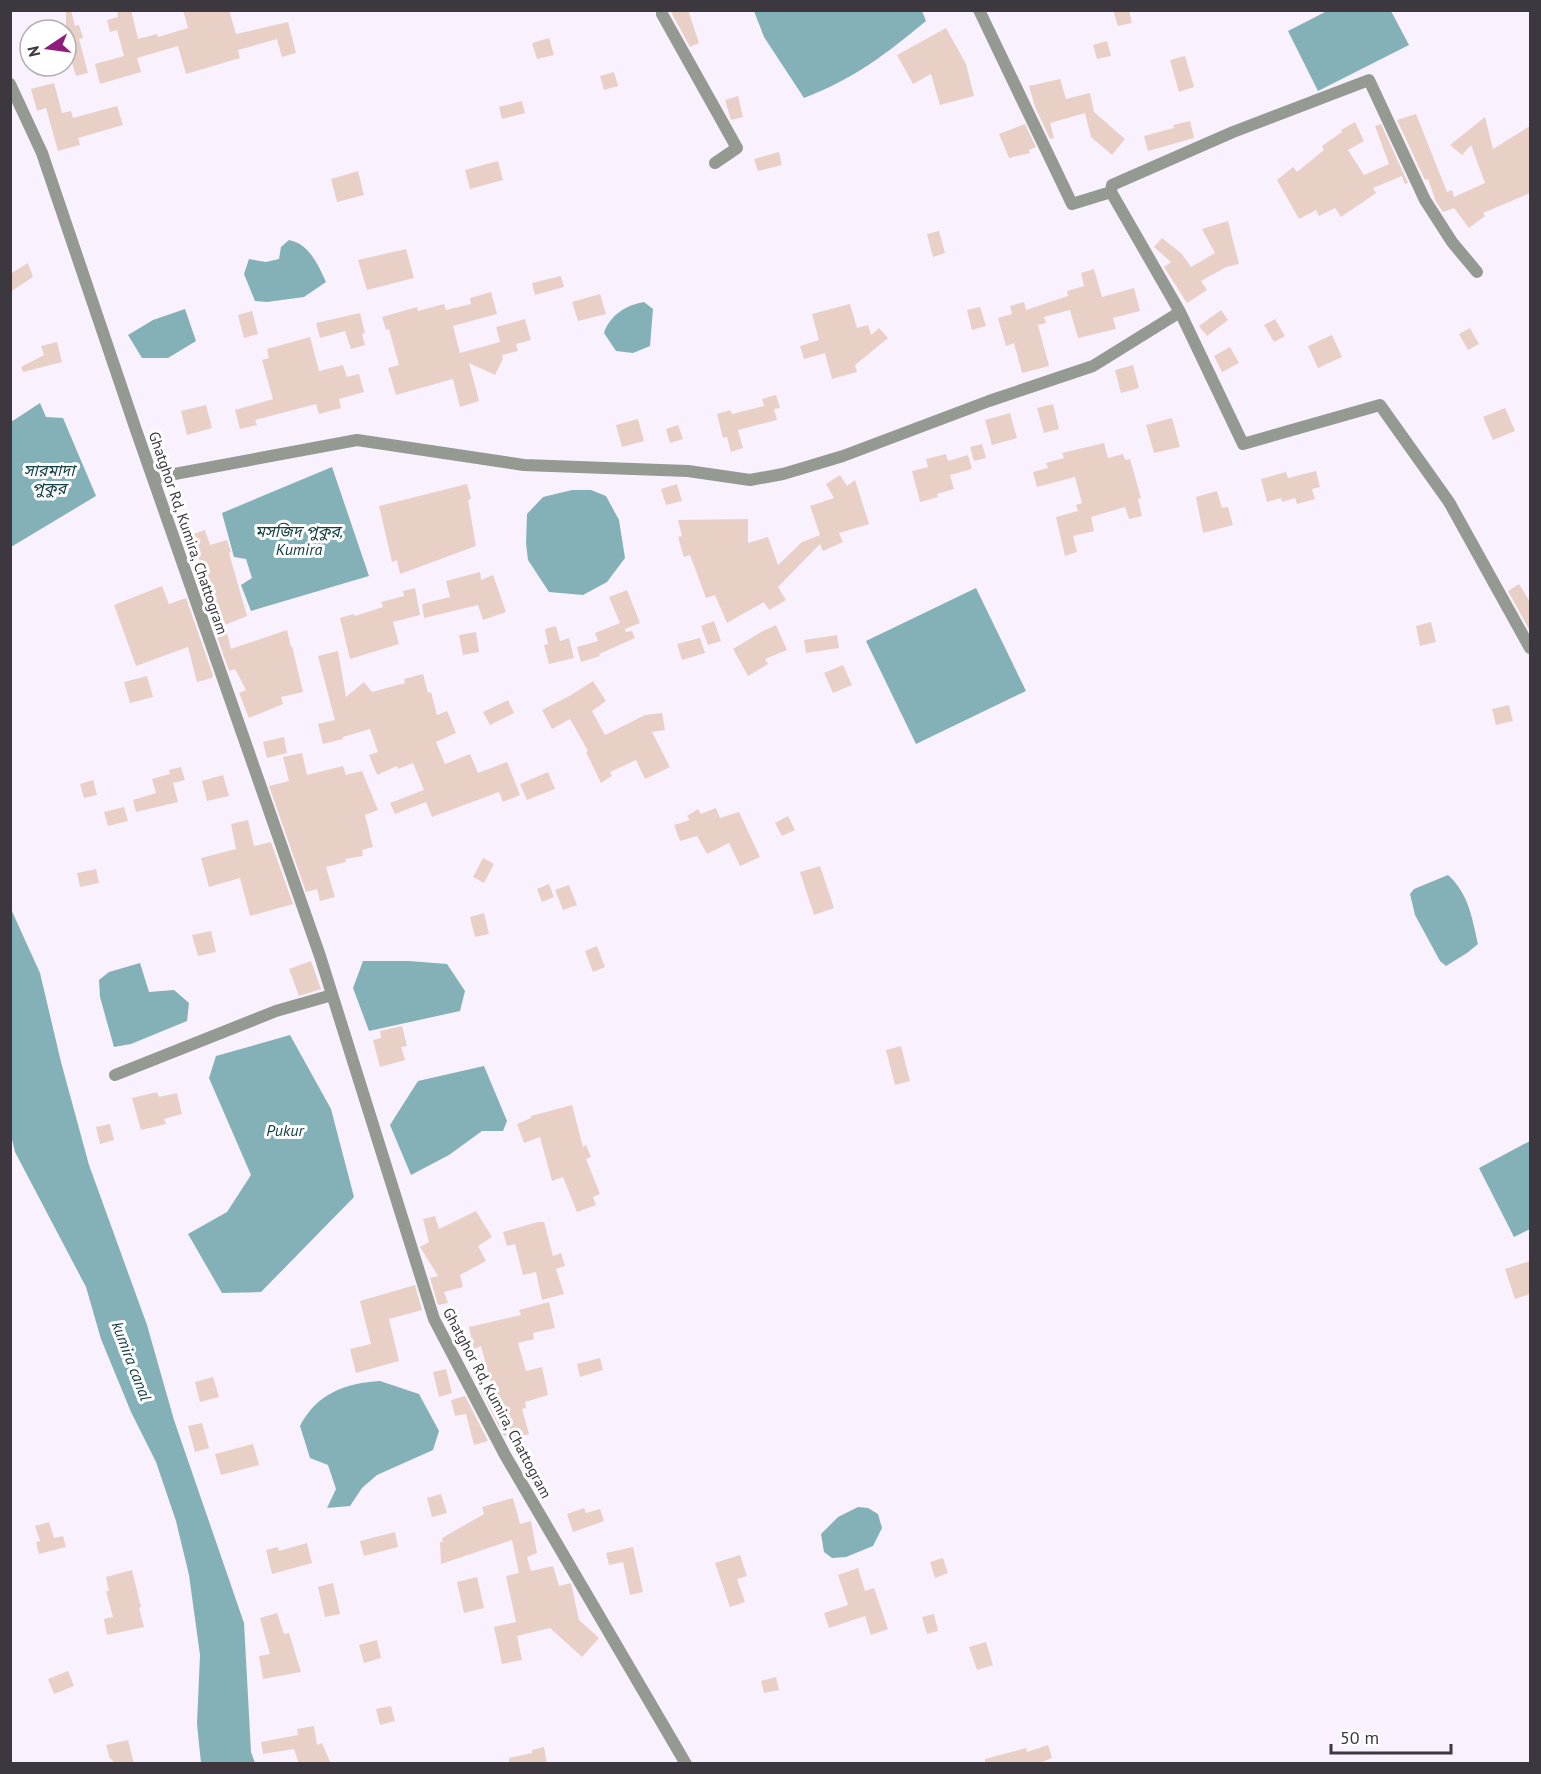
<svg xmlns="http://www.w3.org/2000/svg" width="1541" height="1774" viewBox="0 0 1541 1774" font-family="'PT Sans','Noto Sans Bengali',sans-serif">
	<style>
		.water { fill: #83b1b7 }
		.building { fill: #e9d0c7 }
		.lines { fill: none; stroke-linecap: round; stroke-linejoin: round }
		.minor { stroke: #949991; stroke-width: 12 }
		.labels { text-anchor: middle; stroke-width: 6; stroke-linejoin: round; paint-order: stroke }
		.street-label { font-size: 15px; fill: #3d3840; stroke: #fff }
		.water-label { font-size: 16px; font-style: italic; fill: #144045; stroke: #fff }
	</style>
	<rect width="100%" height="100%" fill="#f9f1fe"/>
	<path class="water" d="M1329 10 1391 11 1409 45 1318 91 1288 31Z
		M754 11H922L926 21C886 54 854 79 804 98L764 37Z
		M289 240C309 244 318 264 326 282L304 297 267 302 255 301 244 274 249 259 266 262 279 259 281 247Z
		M644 302 653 309 650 346 633 353 616 351 604 333C610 315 626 305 644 302Z
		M185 309 196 341 168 358H142L128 335 153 320Z
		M40 403 46 417 63 418 96 496 11 547V422Z
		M332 467 369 576 251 611 241 585 252 578 246 559 234 557 222 513Z
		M572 490H591L606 496 619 520 625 558 607 582 583 595 549 592 528 560 526 543 527 514 543 497Z
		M976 588 1026 691 916 744 866 641Z
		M1448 875C1469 894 1472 918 1478 944L1467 953 1446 966 1440 961 1415 915 1410 894 1414 889Z
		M10 907 40 973 61 1062 89 1165 147 1325 174 1420 244 1623 251 1752 255 1763H201L197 1724 200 1655 189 1575 176 1521 156 1462 131 1412 101 1339 86 1287 15 1152 10 1131Z
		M363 961H409L447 964 465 991 460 1011 369 1031 353 988Z
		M140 963 149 992 174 990 189 1003 187 1021 131 1044 114 1047 100 997 99 980 109 972Z
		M290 1035 331 1109 354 1197 261 1292 222 1293 188 1234 227 1212 251 1175 209 1078 216 1056Z
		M484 1066 507 1121 503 1131H482L449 1155 411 1175 390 1125 418 1081Z
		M1530 1141V1229L1514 1237 1479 1168Z
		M380 1381 419 1394 439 1431 433 1450 377 1475 362 1488 350 1506 327 1508 336 1489 328 1465 310 1458 300 1426C317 1393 346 1383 380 1381Z
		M858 1507 868 1508 878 1514 882 1528 873 1546 846 1557 832 1558 824 1552 821 1534 838 1517Z"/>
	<path class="building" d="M66 10H71L75 26 79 25 83 38 79 39 88 73 76 76 66 43Z
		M117 10H131L138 39 157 34 158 37 188 28 183 10H229L236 34 288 22 296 53 282 57 277 39 238 50 240 58 186 74 178 46 137 58 141 72 100 84 95 64 124 56 117 30 110 32 107 20 118 17Z
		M670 10H688L699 43 690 47Z
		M1113 10H1129L1132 23 1118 26Z
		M946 28 966 64 974 96 940 105 931 74 913 84 897 55Z
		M549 38 554 55 537 59 532 43Z
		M1107 41 1111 56 1097 59 1093 45Z
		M1185 56 1194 87 1179 92 1170 60Z
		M614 72 618 86 604 90 600 76Z
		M1060 79 1066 99 1090 93 1094 111H1093L1125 139 1112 155 1091 137 1085 113 1050 123 1054 138 1050 139 1035 107 1029 86Z
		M54 83 62 113 71 111 73 118 117 106 123 125 78 138 80 145 58 151 46 108 37 111 31 89Z
		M738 96 743 117 731 120 725 100Z
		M522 101 525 113 502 119 499 107Z
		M1416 114 1447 192 1452 190 1454 197 1485 183 1471 145 1462 155 1450 145 1485 117 1493 149 1530 126V193L1483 213 1485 216 1469 228 1454 208 1443 212 1436 202 1428 179 1425 180 1397 120Z
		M1190 121 1194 138 1148 151 1144 136 1174 128 1173 125Z
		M1355 122 1364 141 1348 150 1364 175 1389 164 1375 126 1381 124 1408 183 1405 184 1402 176 1373 188 1376 193 1341 217 1335 208 1319 216 1316 210 1299 219 1277 180 1293 167 1297 172 1324 150 1322 146 1342 132 1341 130Z
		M1025 124 1036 147 1029 150 1030 153 1009 158 999 134Z
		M779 152 782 165 758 171 754 159Z
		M498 161 503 180 470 189 465 170Z
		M358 171 364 195 337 202 331 179Z
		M1228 221 1239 264 1226 267 1201 281 1207 290 1187 303 1164 267 1171 262 1154 247 1162 238 1182 254 1191 267 1215 253 1202 229Z
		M939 231 945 253 933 257 927 234Z
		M406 249 414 278 367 290 358 260Z
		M28 263 33 277 10 292V274Z
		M1094 269 1102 297 1134 288 1140 311 1113 318 1116 329 1078 338 1070 310 1044 317 1046 323 1038 325 1049 366 1022 373 1014 343 1006 346 998 318 1012 314 1010 306 1024 302 1026 310 1068 296 1067 291 1084 286 1081 273Z
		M561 276 564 287 535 295 532 283Z
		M491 292 497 314 453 326 460 353 500 342 496 327 525 319 531 340 516 344 518 351 502 355 503 359 495 375 469 363 479 401 460 407 453 379 396 395 388 368 399 365 389 329 386 330 382 317 417 307 418 311 444 304 446 310 471 304 470 298Z
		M600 294 606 314 578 321 572 302Z
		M850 304 857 328 868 325 871 335 879 328 888 338 855 365 857 372 832 379 825 353 804 359 800 346 819 340 812 314Z
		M980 307 986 326 972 330 967 310Z
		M1221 310 1228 320 1207 336 1199 326Z
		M252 311 258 334 244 338 238 315Z
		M360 313 365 333 362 334 365 345 351 349 345 331 320 338 316 323Z
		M1275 319 1285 336 1274 342 1264 325Z
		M1470 328 1479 344 1468 350 1459 334Z
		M1332 335 1342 357 1318 368 1308 346Z
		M310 337 319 371 343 365 347 377 359 374 364 392 339 399 341 408 319 414 316 404 255 420 257 425 240 429 235 410 273 399 262 360 269 358 267 349Z
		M57 342 62 362 23 372 21 367 44 355 41 346Z
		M1230 347 1239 363 1222 372 1214 356Z
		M1133 365 1139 388 1121 393 1115 370Z
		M776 395 780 408 774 409 777 420 738 430 743 448 731 452 727 437 723 438 717 414 730 410 732 414 764 406 762 399Z
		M1053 404 1059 429 1044 433 1037 408Z
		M206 405 212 428 187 435 181 411Z
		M1505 408 1515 431 1493 440 1483 417Z
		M1010 413 1017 438 992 445 985 420Z
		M1172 418 1180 447 1154 453 1146 425Z
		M638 419 644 441 622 447 616 425Z
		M678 425 683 439 670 443 666 429Z
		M1104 443 1108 458 1123 454 1125 460 1130 459 1141 498 1138 499 1142 516 1129 519 1125 507 1091 517 1094 531 1073 536 1077 552 1065 556 1056 517 1078 511 1076 505 1082 503 1075 477 1037 487 1033 472 1048 468 1046 463 1064 458 1062 453Z
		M982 444 986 458 974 461 970 447Z
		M946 454 948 461 968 455 972 469 950 475 954 489 937 494 938 497 920 502 912 471 928 467 926 459Z
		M1316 471 1320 487 1312 489 1315 499 1297 504 1295 498 1282 502 1281 498 1267 502 1261 479 1286 472 1288 478Z
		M840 475 847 486 855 480 869 524 839 533 843 542 823 551 820 544 778 587 786 600 769 610 764 602 727 623 715 595 706 598 690 555 684 557 678 537 682 536 678 520 748 519V543L768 537 778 565 802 542 820 535 810 506 834 498 826 484Z
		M467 484 471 499 468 500 476 546 400 574 397 560 392 562 379 506Z
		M677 484 682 501 666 505 661 489Z
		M1217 491 1222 508 1228 507 1233 525 1203 533 1196 497Z
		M205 530 210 545 227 540 231 552 229 553 247 616 225 625 231 649 287 630 291 647 292 646 303 692 281 697 283 704 249 718 239 693 246 690 235 669 229 671 193 568 201 565 191 535Z
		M480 572 481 580 493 575 506 612 483 620 478 605 424 618 422 604 450 597 446 581Z
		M1519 584 1530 602V631L1508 591Z
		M162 586 169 604 186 598 213 675 212 678 197 682 188 647 136 666 114 605Z
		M415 588 420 615 393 622 399 644 350 659 340 618 354 614 355 616 383 607 381 602 404 596 403 591Z
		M627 590 640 623 625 629 626 632 632 631 635 638 599 654 600 656 581 662 577 647 598 641 595 633 620 623 609 597Z
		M714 621 721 641 708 645 701 626Z
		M1431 622 1436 642 1420 646 1416 626Z
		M776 625 787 650 765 659 768 664 748 676 733 649 761 632Z
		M556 626 560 641 569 638 574 658 549 664 544 645 548 644 545 629Z
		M476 632 479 652 463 655 459 635Z
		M837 635 839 648 806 653 804 640Z
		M700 638 705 653 682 660 677 644Z
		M338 651 346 697 364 682 372 692 405 683 404 679 423 674 428 693 431 692 437 715 447 711 456 733 436 742 445 764 470 754 478 773 507 762 520 795 503 802 499 792 432 817 426 802 395 814 390 803 424 790 413 763 398 769 397 766 377 775 369 755 378 752 370 729 343 737V739L323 744 318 724 335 720 318 656Z
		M843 665 852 685 833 693 824 673Z
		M147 676 153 697 130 703 124 682Z
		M593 681 606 701 592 711 605 735 645 715 662 713 665 730 652 732 670 767 645 779 636 760 610 772 612 776 601 783 586 752 588 751 570 719 552 729 542 710 571 695Z
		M508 700 514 713 490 725 483 712Z
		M1509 705 1513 721 1496 725 1492 709Z
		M284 737 287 753 267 758 263 742Z
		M302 753 307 775 343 766 346 775 362 771 378 810 365 815 373 847 362 850 363 856 345 859 346 862 326 867 335 897 320 901 317 889 306 892 269 786 289 781 283 757Z
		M181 767 185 780 173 783 178 802 136 812 133 800 156 793 152 779 170 774 169 770Z
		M548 772 555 789 527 800 520 784Z
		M223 775 229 796 207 801 202 781Z
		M93 780 97 795 84 798 80 784Z
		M124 807 128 821 108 826 104 812Z
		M716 808 720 818 739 812 760 857 740 866 729 843 707 854 697 836 680 841 674 825 690 820 687 816 698 809 701 814Z
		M788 816 795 830 782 836 775 823Z
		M248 820 254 846 271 842 293 904 250 916 240 878 209 887 201 858 236 849 231 824Z
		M483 858 494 864 484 883 473 877Z
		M820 866 834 908 814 915 800 872Z
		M96 869 99 883 80 887 77 873Z
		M549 884 554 897 542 902 537 889Z
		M569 885 577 905 563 910 555 890Z
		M484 913 489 934 475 937 470 917Z
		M211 931 216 952 198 956 192 935Z
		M597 946 605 967 593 972 585 951Z
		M311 961 321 989 299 996 289 969Z
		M402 1026 407 1046 401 1047 405 1060 380 1067 373 1040 381 1038 380 1031Z
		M901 1046 910 1081 895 1085 886 1050Z
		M157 1092 159 1097 177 1093 182 1114 164 1119 166 1124 141 1130 132 1098Z
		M572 1105 583 1147 586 1145 591 1157 586 1159 600 1194 593 1197 596 1205 577 1212 563 1177 552 1181 540 1137 524 1143 517 1124 531 1118V1116Z
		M110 1124 114 1140 100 1144 96 1127Z
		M476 1211 492 1237 478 1246 486 1261 460 1275 463 1287 444 1292 448 1303 438 1305 430 1278 438 1276 420 1247 429 1242 423 1219 435 1216 439 1229Z
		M538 1222H544L553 1256 561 1253 565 1266 556 1269 564 1294 542 1300 536 1272 523 1275 515 1244 507 1246 503 1232Z
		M1530 1261V1294L1515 1299 1505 1269Z
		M415 1285 422 1310 389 1319 399 1361 356 1373 350 1349 371 1344 360 1301Z
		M549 1302 555 1328 533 1333 534 1339 518 1343 526 1371 542 1367 548 1395 525 1402 526 1408 522 1409 529 1434 513 1439 511 1434 504 1436 480 1389 479 1386 491 1383 481 1346 474 1349 469 1327 521 1315 519 1310Z
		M600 1358 603 1370 580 1377 577 1364Z
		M446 1369 452 1393 439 1397 433 1372Z
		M213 1377 219 1397 200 1402 195 1382Z
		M465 1396 488 1441 474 1445 466 1414 455 1416 451 1400Z
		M202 1423 209 1448 195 1452 188 1426Z
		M253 1444 259 1465 221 1475 215 1454Z
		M441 1494 447 1513 432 1517 427 1498Z
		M513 1498 520 1524 531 1521 537 1553 527 1557 531 1571 553 1566 559 1586 571 1583 579 1620 599 1638 582 1657 550 1628 517 1636 522 1660 502 1664 494 1627 516 1622 506 1576 519 1573 512 1540 441 1564 440 1542H443L442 1538 484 1514 482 1507Z
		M584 1508 586 1513 600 1509 604 1521 573 1532 567 1514Z
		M49 1522 54 1538 63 1536 66 1547 39 1554 36 1542 40 1541 35 1526Z
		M395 1532 398 1547 364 1556 360 1541Z
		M307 1543 312 1563 272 1574 266 1550 278 1547 279 1551Z
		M633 1547 643 1592 630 1595 623 1562 609 1565 606 1553Z
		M740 1555 747 1576 737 1579 745 1602 730 1607 715 1563Z
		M943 1558 948 1573 935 1578 930 1562Z
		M858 1568 865 1591 874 1588 888 1629 871 1635 865 1616 829 1628 824 1613 848 1605 838 1575Z
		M132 1570 141 1607 139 1608 144 1627 107 1635 104 1619 113 1617 106 1591H109L106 1577Z
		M477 1577 484 1608 464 1613 457 1582Z
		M333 1583 340 1614 325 1617 318 1587Z
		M277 1613 284 1634 289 1633 301 1672 263 1679 259 1656 270 1654 260 1618Z
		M934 1614 938 1631 927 1634 922 1617Z
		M377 1640 381 1658 364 1663 359 1645Z
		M986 1642 993 1665 977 1670 969 1647Z
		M68 1671 74 1686 54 1694 48 1679Z
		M776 1677 779 1690 764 1693 761 1681Z
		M391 1706 395 1721 380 1725 376 1709Z
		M314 1726 317 1745 322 1743 331 1764H299L294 1749 263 1754 261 1742 298 1735 297 1729Z
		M128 1740 134 1764H114L112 1759H110L106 1745Z
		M1048 1745 1052 1758 1037 1764H985V1759L1026 1748 1027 1752Z
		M544 1747 547 1764H509V1758L532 1753V1750Z"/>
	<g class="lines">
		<path class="minor" d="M662 10V14L737 148 715 163
			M979 10 1072 204 1111 192
			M10 84 42 153 136 430 320 956 434 1319 505 1455 686 1764
			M1477 272 1452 242 1425 200 1369 80 1233 132 1112 185 1111 192 1180 312 1243 444 1380 405 1449 502 1530 648
			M153 478 357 440 524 465 688 471 750 480 783 474 843 456 989 401 1093 366 1180 312
			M115 1075 276 1011 332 995"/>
	</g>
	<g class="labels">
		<g class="street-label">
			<text transform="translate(188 533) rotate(71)" y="5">Ghatghor Rd, Kumira, Chattogram</text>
			<text transform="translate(497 1403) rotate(62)" y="5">Ghatghor Rd, Kumira, Chattogram</text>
		</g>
		<g class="water-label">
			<text x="49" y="476">সারমাদা<tspan x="49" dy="18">পুকুর</tspan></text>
			<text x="299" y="537">মসজিদ পুকুর,<tspan x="299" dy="18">Kumira</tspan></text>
			<text x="285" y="1136">Pukur</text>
			<text transform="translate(132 1361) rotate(69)" y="6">kumira canal</text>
		</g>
	</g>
	<rect width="1541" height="1774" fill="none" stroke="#3d3840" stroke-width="24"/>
	<g transform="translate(48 48) rotate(257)"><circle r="28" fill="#ffffff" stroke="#b1afb3" stroke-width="1.5"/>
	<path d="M0-4.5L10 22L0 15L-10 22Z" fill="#8f1c7d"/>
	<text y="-9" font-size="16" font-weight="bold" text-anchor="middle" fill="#3d3840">N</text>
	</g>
	<path d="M1331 1744v9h120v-9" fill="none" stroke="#3d3840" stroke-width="3"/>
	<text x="1340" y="1744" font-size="18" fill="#3d3840" stroke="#ffffff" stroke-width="4.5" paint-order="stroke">50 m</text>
</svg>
